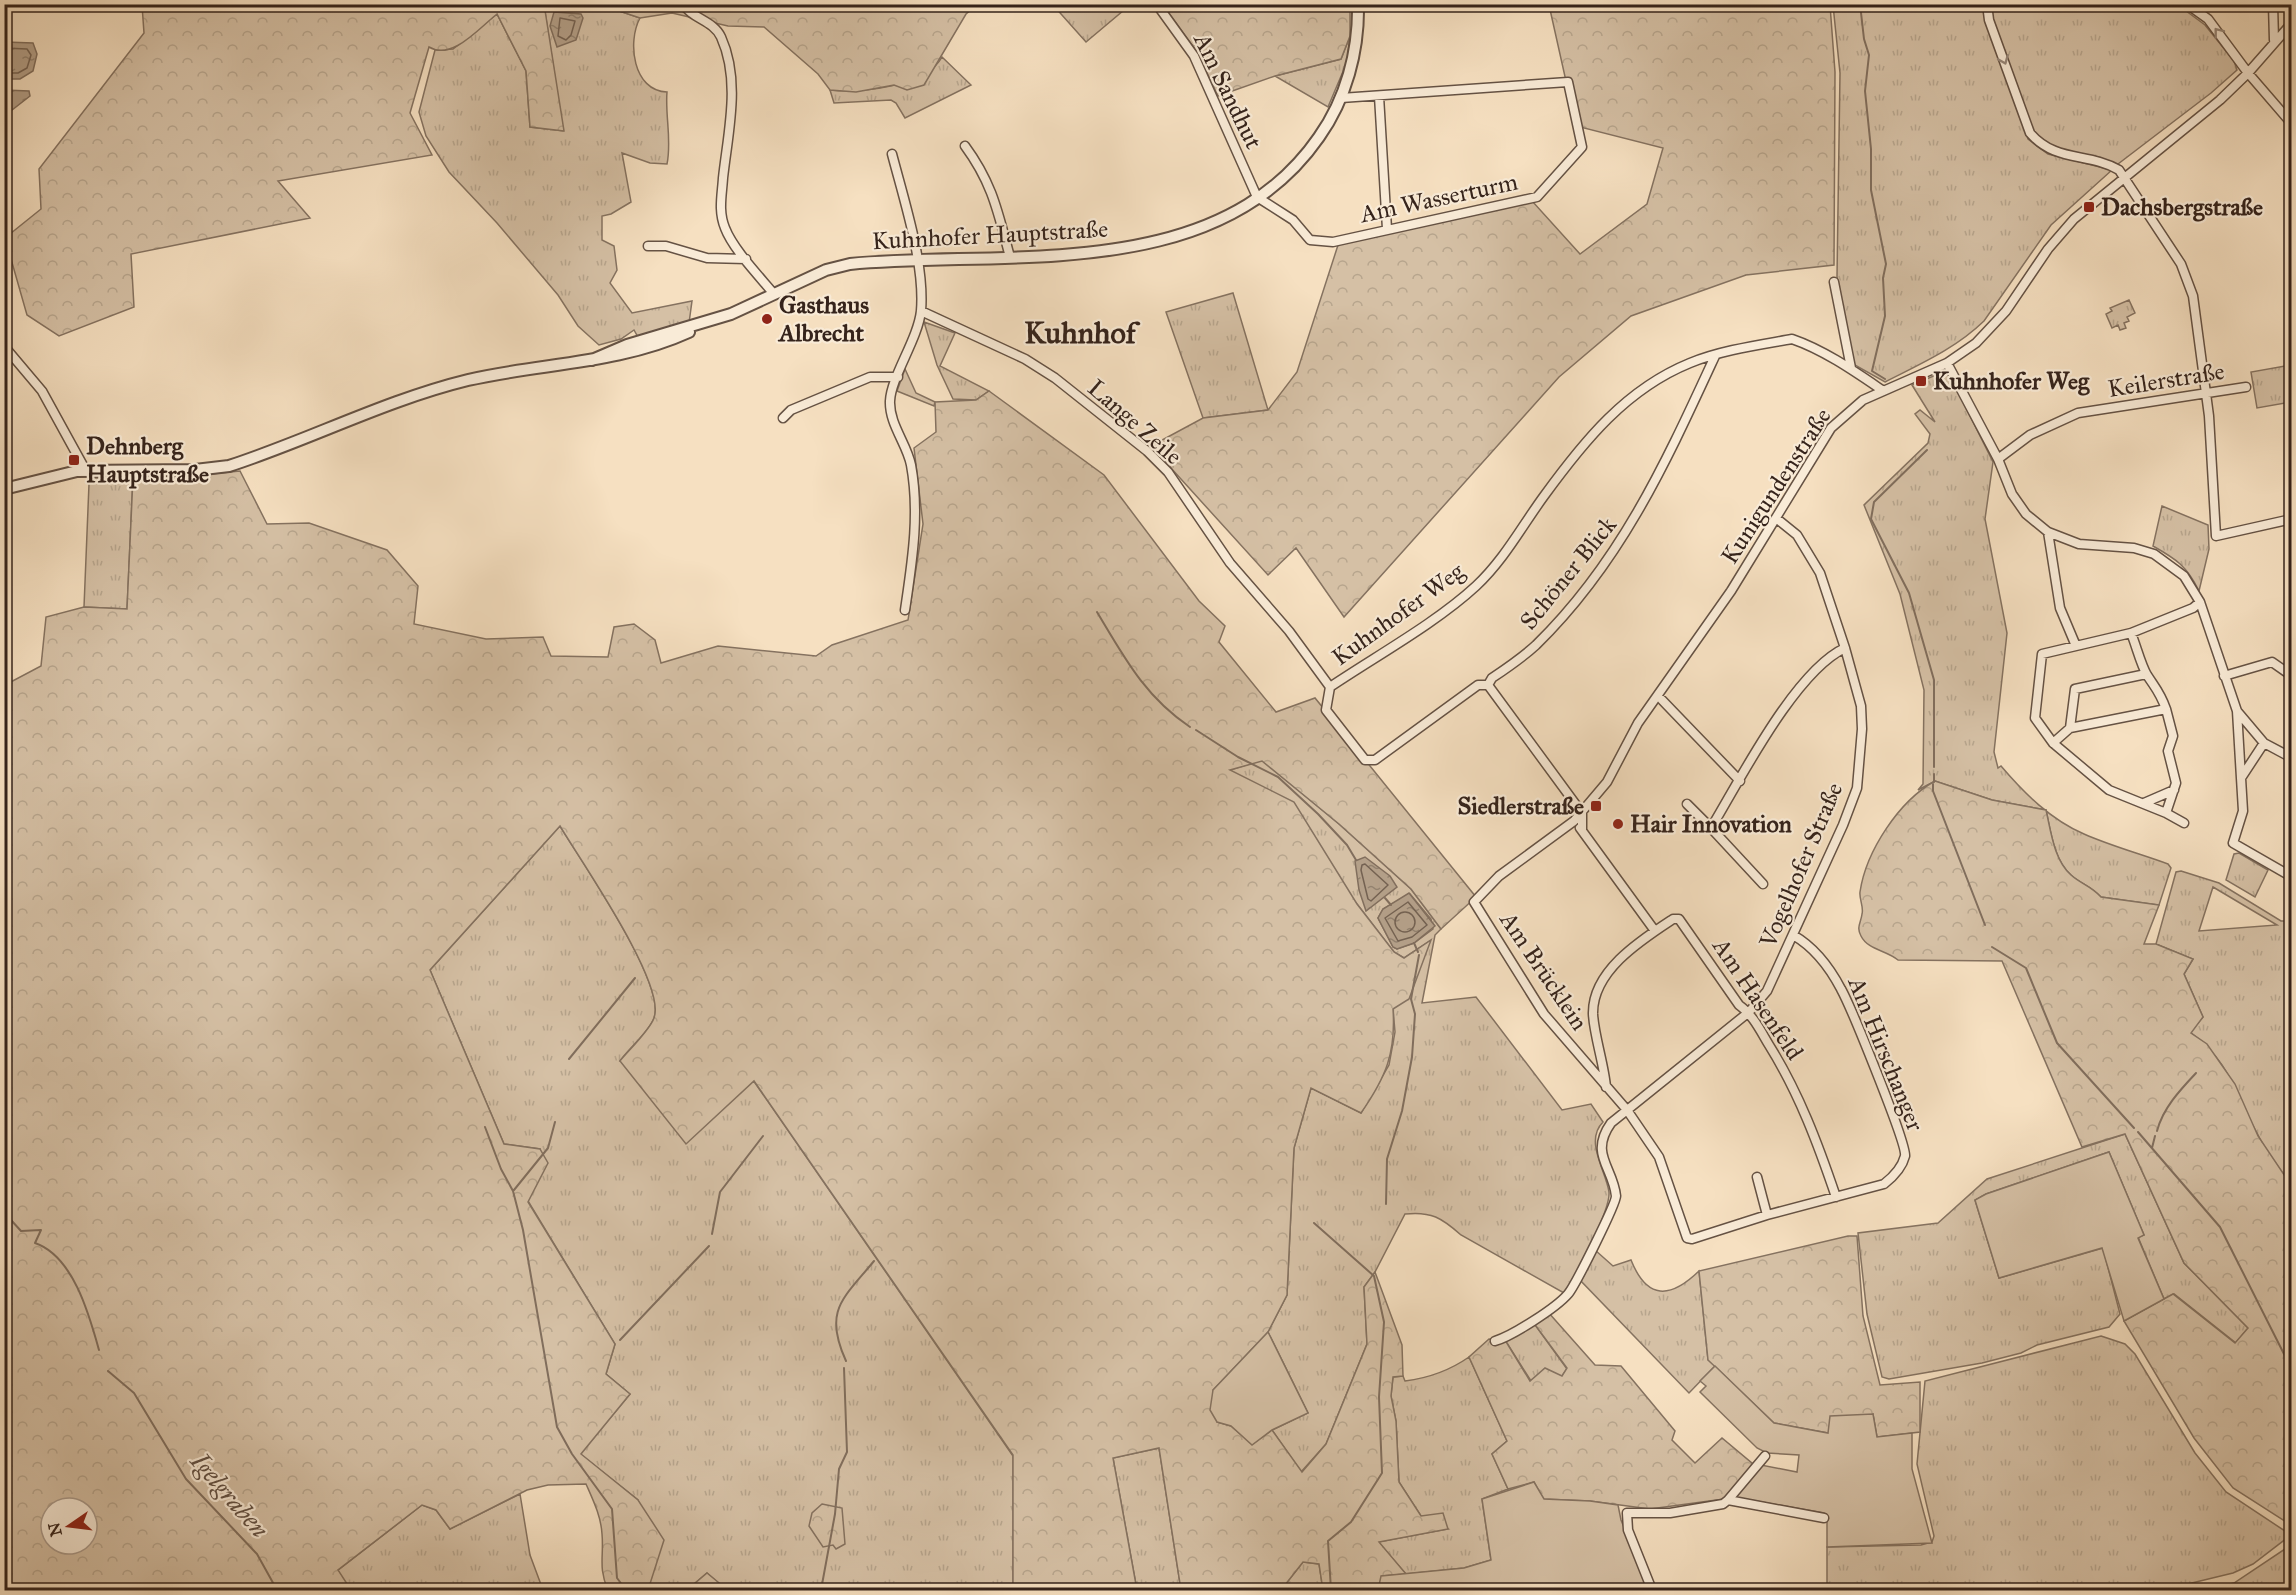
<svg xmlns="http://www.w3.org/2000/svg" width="2296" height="1595" viewBox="0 0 2296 1595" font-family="'IM FELL Great Primer',serif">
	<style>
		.grass { fill: url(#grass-tufts); stroke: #857260; stroke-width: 1.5; fill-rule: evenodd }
		.forest { fill: url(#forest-crowns); stroke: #857260; stroke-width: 1.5; fill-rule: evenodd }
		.garden { fill: #d5c0a5; stroke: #857260; stroke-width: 1.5 }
		.water { fill: url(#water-ripples); stroke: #816e5d; stroke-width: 1.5 }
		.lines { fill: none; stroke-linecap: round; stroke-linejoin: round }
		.shore { stroke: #746252; stroke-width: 1.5 }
		.stream { stroke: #816e5d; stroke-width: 2 }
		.minor-casing { stroke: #655244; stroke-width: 11 }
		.tertiary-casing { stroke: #655244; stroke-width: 14 }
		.minor { stroke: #f9ebd7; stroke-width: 8 }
		.tertiary { stroke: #f9ebd7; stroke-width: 10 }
		.oneway { stroke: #978779 }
		.poi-dot { fill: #8f2418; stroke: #f9ebd7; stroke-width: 2 }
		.labels { text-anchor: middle; stroke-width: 4.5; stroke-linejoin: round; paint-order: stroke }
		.street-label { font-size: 24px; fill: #35231b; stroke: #f9ebd7 }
		.poi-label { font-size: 24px; font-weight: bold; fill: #35231b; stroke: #f9ebd7; text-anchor: start }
		.water-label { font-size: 26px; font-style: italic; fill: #614f42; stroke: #f9ebd7 }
		.district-label { font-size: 30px; font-weight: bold; fill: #35231b; stroke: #f9ebd7 }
	</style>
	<defs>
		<pattern id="grass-tufts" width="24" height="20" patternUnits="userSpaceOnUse" patternTransform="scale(1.5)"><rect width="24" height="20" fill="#d5c0a5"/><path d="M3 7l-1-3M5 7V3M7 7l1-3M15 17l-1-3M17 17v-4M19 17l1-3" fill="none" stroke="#b7a58d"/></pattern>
		<pattern id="forest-crowns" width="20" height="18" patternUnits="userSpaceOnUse" patternTransform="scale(1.5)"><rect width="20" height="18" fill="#d5c0a5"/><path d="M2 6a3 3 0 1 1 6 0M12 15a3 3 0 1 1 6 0" fill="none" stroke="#b7a58d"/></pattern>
		<pattern id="water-ripples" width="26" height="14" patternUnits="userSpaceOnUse" patternTransform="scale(1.5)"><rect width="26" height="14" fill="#b4a089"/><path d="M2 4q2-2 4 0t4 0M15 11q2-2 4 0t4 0" fill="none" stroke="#93826f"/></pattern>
	</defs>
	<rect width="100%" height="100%" fill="#f6e0c1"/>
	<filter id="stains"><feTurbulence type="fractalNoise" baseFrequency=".00333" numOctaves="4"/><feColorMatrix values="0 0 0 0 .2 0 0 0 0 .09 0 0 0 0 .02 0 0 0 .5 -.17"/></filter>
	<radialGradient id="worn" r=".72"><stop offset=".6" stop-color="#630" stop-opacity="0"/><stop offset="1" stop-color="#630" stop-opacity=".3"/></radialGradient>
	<path class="grass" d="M544 5H617L619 11 640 18C627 42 633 91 667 92 665 116 672 140 667 164L650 163 622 153 631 202 611 214 602 216V240L614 246 617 270 610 283 632 313 692 301 689 323 638 337 634 330 621 339 599 345 578 326 558 295 497 223 449 172 426 136 419 112 435 50 453 49 497 14 526 71 530 127 563 131Z
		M1053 5H1130L1086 42Z
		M1833 5H1985L2028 139 2048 154 2112 170 2051 225 1984 321C1955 349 1920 364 1885 382L1853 364 1837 277 1840 73Z
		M1991 5H2178L2205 25 2234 61 2237 70 2211 93 2118 164C2089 158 2054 155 2033 133L1993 22Z
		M1350 36 1347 62 1328 107 1275 76 1341 59Z
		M942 57 971 85 905 118 896 103 891 100 834 103 830 90C861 93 926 87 942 57Z
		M1233 293 1268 410 1203 418 1166 312Z
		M2129 300 2135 313 2127 317 2129 321 2124 323 2126 328 2120 330 2118 325 2112 328 2106 314 2112 311 2110 308Z
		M924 322 955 333 940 366 989 391 976 400 953 399 937 365Z
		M2291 365V402L2257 408 2251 372Z
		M905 369 916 393 935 402 934 406 897 391Z
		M1943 372 1950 376 1993 462 1985 519 2007 633 1994 752 1998 768 2001 766C2024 793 2051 820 2084 834 2111 846 2141 854 2168 864L2171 868 2159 905 2101 897C2091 886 2081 884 2071 875 2054 860 2051 832 2046 810L1992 800 1935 781 1918 790 1923 784 1924 690 1900 594 1864 505 1928 443 1930 434 1915 414 1920 410 1935 422 1912 385Z
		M133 477 127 609 84 607 89 484 93 478Z
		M2162 506 2208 525 2209 549 2199 591C2187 566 2176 559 2153 546Z
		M1262 760 1339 824 1411 889 1441 929 1435 935 1422 1003 1476 997 1562 1110 1591 1104 1603 1122C1584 1141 1606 1171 1609 1192 1611 1209 1575 1278 1564 1293L1461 1235C1442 1218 1431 1211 1405 1214L1375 1272 1364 1287 1367 1344 1326 1444 1301 1472 1272 1430 1308 1413 1268 1332 1287 1295 1294 1148 1311 1088 1361 1113 1389 1065 1395 1032 1393 1009 1430 941 1404 958 1394 952 1357 904 1230 770ZM1410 894 1431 919 1433 929 1414 943 1397 949 1393 947 1378 918 1383 909Z
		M560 826C580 859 667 985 654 1018 650 1031 628 1049 620 1061L753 1080 1013 1456V1590H721L724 1588 707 1573 687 1590H647L638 1500 580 1454 630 1394 606 1374 615 1344 528 1201 540 1149 504 1144 430 970Z
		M2239 853 2268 870 2255 897 2226 880 2234 854Z
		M2181 871 2219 883 2281 921H2291V1185C2280 1169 2267 1153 2258 1135 2235 1095 2231 1062 2190 1032L2203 1017 2184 974 2193 959 2156 944 2176 872ZM2213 887 2277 925 2199 931Z
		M2125 1134 2184 1263 2248 1328 2236 1343 2174 1294 2164 1299 2138 1237 2144 1235 2109 1152 1986 1194 1975 1200 1999 1278 2103 1248 2120 1314 2109 1327 2037 1345 2021 1353 1982 1363 1889 1379 1882 1377 1867 1314 1858 1233 1938 1223 1987 1179Z
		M1595 1250 1613 1266 1631 1260C1647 1300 1670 1299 1699 1271L1708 1360 1715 1366 1689 1393 1580 1280Z
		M1533 1322 1567 1369 1562 1376 1531 1381 1505 1340Z
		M2101 1336 2125 1344 2135 1354 2195 1453 2226 1492 2291 1535 2253 1564 2233 1573 2163 1590H1963L1962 1585 1932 1590H1827V1547L1921 1545 1932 1542 1934 1536 1917 1464 1925 1381Z
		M1469 1357 1507 1441 1492 1454 1508 1489 1482 1499 1491 1560 1464 1568 1406 1574 1378 1542 1448 1529 1421 1516 1399 1482 1396 1421 1391 1396 1393 1377 1403 1376 1405 1381C1429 1378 1449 1371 1469 1357Z
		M1159 1448 1181 1590H1137L1113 1458Z
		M520 1494 530 1555 543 1590H351L337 1571 422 1505 436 1510 450 1529Z
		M2291 1545V1590H2201L2234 1583Z
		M1303 1562 1319 1564 1323 1590H1281Z"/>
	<path class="forest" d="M544 4 564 131 530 127 526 71 497 14C479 28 452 61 429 47L410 113 432 155 278 181 310 218 131 254 134 307 59 336 27 315 5 238 41 209 39 169 144 33 142 5Z
		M617 5H977L966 14 924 85 907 90 894 85 856 92 830 90 818 74 764 27 728 26 672 13 640 18 619 11Z
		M1163 5H1350V36L1341 59 1275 76 1218 96 1197 52Z
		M1549 5H1830L1835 72 1834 265 1746 275 1631 316 1559 377 1344 617 1296 548 1268 575 1151 446 1203 418 1268 410 1297 372 1339 242 1533 202 1580 254 1647 204 1663 148 1576 126Z
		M989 391 1104 475 1199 601 1225 626 1219 642 1276 712 1315 698 1476 897 1441 929 1411 889 1339 824 1262 761 1230 770 1294 802 1357 904 1394 952 1404 958 1431 940 1409 999 1393 1009C1396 1053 1386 1077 1361 1113L1311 1088 1294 1148 1287 1295 1268 1332 1213 1390 1217 1422 1231 1426 1252 1444 1272 1430 1302 1472 1326 1444 1367 1344 1364 1287 1375 1272 1402 1345 1403 1376 1393 1377 1391 1396 1396 1421 1399 1482 1421 1516 1443 1513 1448 1529 1379 1542 1406 1574 1382 1576 1378 1590H1323L1319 1564 1303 1562 1281 1590H1181L1159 1448 1113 1458 1137 1590H1013V1455L754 1081 686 1144 620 1061C628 1051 650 1030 654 1018 667 984 580 860 560 826L430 970 504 1144 540 1149 548 1163 528 1202 615 1344 606 1374 630 1394 581 1454 638 1500 664 1540 648 1590H608C598 1568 604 1556 602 1534 601 1516 593 1500 586 1484L548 1485 527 1490 450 1529 436 1510 422 1505 338 1570 351 1590H5V685L41 666 46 617 84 607 127 609 133 477H181L240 471 267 524 309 523 387 550 418 586 414 624 486 639 543 637 551 656 608 657 614 627 634 624 655 640 661 663 718 646 816 656 832 645 908 620 923 524 914 448 936 432 935 402 976 400ZM51 1508H87V1544H51Z
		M1935 781 1992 800 2046 810C2051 832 2054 860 2071 875 2081 884 2091 886 2101 897L2159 905 2144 944H2156L2193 959 2184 974 2203 1017 2191 1033 2207 1044 2235 1084 2258 1136 2291 1185V1525L2233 1488 2194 1438 2124 1321 2173 1294 2235 1343 2248 1328 2184 1263 2125 1134 2082 1147 2002 961 1898 960C1886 950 1868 950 1861 936 1856 927 1861 923 1862 914 1864 907 1859 899 1860 892 1866 851 1899 801 1935 781Z
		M1848 1236H1857L1863 1316 1880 1385 1920 1382V1432L1877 1437 1873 1414 1828 1433 1774 1423 1708 1360 1699 1271Z
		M1548 1312 1595 1365 1621 1366 1675 1431 1672 1440 1695 1463 1722 1438 1753 1464 1732 1493 1724 1499 1650 1509 1590 1501 1543 1499 1534 1482 1508 1489 1492 1454 1507 1441 1469 1357 1489 1339 1505 1340 1530 1381 1545 1368 1562 1376 1567 1368 1533 1322Z
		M822 1504 842 1508 845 1544 836 1549 833 1545 823 1547 809 1526 812 1513Z
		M707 1573 724 1587 721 1590H687Z"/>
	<path class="garden" d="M2109 1152 2144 1235 2138 1238 2164 1299 2124 1321 2102 1248 1999 1278 1975 1200 1986 1194Z
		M1268 1332 1308 1413 1272 1430 1252 1445 1231 1426 1217 1422 1210 1410 1213 1390Z
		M1715 1366 1774 1423 1828 1433 1830 1416 1873 1414 1877 1437 1912 1433V1469L1932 1543 1827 1547V1520L1824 1513 1734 1497 1761 1465 1797 1472 1799 1455 1767 1453 1757 1448 1700 1392 1706 1386 1700 1381Z
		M1534 1482 1544 1499 1590 1501 1618 1505 1621 1520 1650 1590H1378L1381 1576 1464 1568 1491 1560 1482 1499Z"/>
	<path class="water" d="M554 12 581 14 583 18 576 40 557 47 550 26Z
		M5 42 33 43 37 54 33 71 20 79H5Z
		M4 90 29 91 30 96 12 110H5Z
		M1365 857 1390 876 1397 887 1366 911 1359 890 1355 861Z
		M1409 893 1435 926 1414 943 1397 949 1393 947 1378 918 1383 909Z"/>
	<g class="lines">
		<path class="shore" d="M560 18 575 21 571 35 566 40 558 36Z
			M4 48 27 49 31 55 27 68 18 73H4
			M1365 864 1388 885 1371 901 1368 899 1361 870 1362 865Z
			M1408 902 1427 925 1412 937 1398 941 1385 918Z
			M1395 922a10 10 0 1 1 20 0a10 10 0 1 1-20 0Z"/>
		<path class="stream" d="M1860 4 1864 39 1869 55 1865 91 1871 149V190L1886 264 1883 278 1885 316 1872 371 1885 379
			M1927 450 1874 502 1871 519 1909 593 1934 680V767
			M1097 612C1124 657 1145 697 1190 727
			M1196 730 1238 757 1278 777 1318 814 1347 845 1356 860
			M1934 782V774
			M1933 784V791L1985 925
			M1385 898 1391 905
			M1414 943 1418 952
			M1992 947 2026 968 2057 1043 2134 1128
			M569 1059 635 978
			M485 1127 501 1169 513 1191 523 1230 557 1427 572 1454 612 1509 617 1578 626 1590
			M2157 1131C2163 1108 2180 1090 2196 1073
			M2138 1132 2220 1227 2292 1370
			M2152 1148 2155 1136
			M4 1189 8 1210
			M514 1190 548 1148 555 1122
			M1386 1204 1387 1159 1402 1111 1412 1057 1415 1014 1411 999 1419 955
			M11 1220 21 1231 41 1230 35 1243C73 1256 89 1314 99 1350
			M1314 1223 1374 1276 1384 1322 1379 1397 1382 1473 1351 1522 1328 1541 1331 1590
			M712 1234 720 1192 763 1136
			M620 1340 709 1246
			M846 1361C823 1310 843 1299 874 1261
			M108 1371 134 1393 186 1479 257 1554 277 1590
			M821 1590 835 1514 839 1469 847 1452 844 1368"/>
		<defs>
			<path id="minor" d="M683 4C692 19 713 20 721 37 741 81 728 132 723 178 722 195 718 211 725 228 733 249 759 276 774 294
				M1987 4 1989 20 2030 133C2056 163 2088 152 2119 170L2181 264 2193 296 2209 416 2216 536 2287 520
				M2187 4 2208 19 2248 73 2292 124
				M2273 4 2274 40
				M1158 6 1194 56 1257 197 1293 220 1310 240 1333 242 1537 197 1582 147 1568 82 1341 98
				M1379 96 1387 229
				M965 146C993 184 998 213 1010 257
				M892 154C904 200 925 264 921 311 918 339 891 377 890 401 889 424 907 444 911 465 920 514 912 562 905 610
				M648 246H666L707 258 746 259
				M1834 282 1851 368
				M921 311 1025 359 1055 378 1147 451 1168 472 1230 563 1289 631 1330 687
				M4 346 42 391 86 471
				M1947 363 1998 459 2012 494 2026 514 2048 532 2079 544 2134 548 2154 554 2184 576 2200 602 2237 711 2264 743 2292 758
				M783 418 791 410 870 377H898
				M1998 459 2030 435 2078 413 2246 387
				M2048 532 2060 608 2076 646
				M2292 579V580
				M2131 633C2136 645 2141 665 2147 675 2156 689 2160 692 2166 709L2070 728 2053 743 2035 718 2042 654 2131 633 2193 608 2200 602
				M2224 676 2272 662 2292 676
				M1488 685 1492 678C1507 668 1523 657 1536 645 1621 562 1666 462 1715 356
				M1488 685 1582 813V830
				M1330 687C1376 656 1436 623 1476 586 1504 560 1522 526 1544 496 1584 441 1626 389 1690 363 1722 350 1759 345 1792 339 1824 350 1854 371 1882 390
				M1330 687 1326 710 1365 760H1375L1478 685H1488
				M1662 700 1740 781
				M2237 711 2241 778
				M2070 728 2075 689 2146 674
				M2053 743 2109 790 2166 813 2176 783 2168 751 2173 736 2166 709
				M2264 743 2241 778 2243 811 2233 843 2292 877
				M2144 803 2174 790
				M1687 804 1711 828
				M2166 813 2184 823
				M1580 828 1655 931
				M1763 884 1711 828C1740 780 1795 671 1845 648
				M1793 935C1814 947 1830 968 1841 989 1851 1007 1907 1144 1905 1156 1902 1168 1893 1177 1884 1184L1767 1215 1692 1239 1687 1238 1659 1157 1627 1110 1544 1014 1474 902 1499 876 1574 821 1607 782 1638 723 1731 591 1831 428 1863 400 1947 363 1976 343 2006 311 2048 249 2074 219 2220 100 2248 73 2292 23
				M1606 1087C1604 1064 1594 1035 1593 1014 1592 971 1641 940 1673 919H1679L1739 1005C1753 1015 1760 1030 1769 1045 1799 1093 1818 1144 1836 1197
				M1757 1177 1767 1215
				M1495 1341C1512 1336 1556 1308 1568 1294 1575 1286 1616 1204 1616 1196 1613 1167 1589 1154 1611 1123L1749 1012 1767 991 1843 825 1857 788 1862 729 1861 706 1845 648 1820 573 1797 535 1776 518
				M1728 1500 1765 1456
				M1652 1590 1628 1530 1627 1513H1670L1723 1504 1728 1500 1824 1518"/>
			<path id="tertiary" d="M592 360 627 345 731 314 826 270 850 264C1004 249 1216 286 1319 137 1346 99 1359 51 1358 4
				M4 489 77 471 195 470 229 466C309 440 386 400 468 380 542 363 619 364 689 332"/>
		</defs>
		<use href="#minor" class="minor-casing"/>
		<use href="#tertiary" class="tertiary-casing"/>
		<use href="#minor" class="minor"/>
		<use href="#tertiary" class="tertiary"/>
	</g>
	<defs><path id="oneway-chevron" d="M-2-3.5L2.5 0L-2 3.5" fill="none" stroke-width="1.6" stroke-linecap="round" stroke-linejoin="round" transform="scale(1.5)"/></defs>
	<g class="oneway">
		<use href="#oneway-chevron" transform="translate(2218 32) rotate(-128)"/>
		<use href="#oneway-chevron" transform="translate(2004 60) rotate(68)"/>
	</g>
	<g class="poi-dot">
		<rect x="2083" y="201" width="12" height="12" rx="3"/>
		<circle cx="767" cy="319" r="6"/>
		<rect x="1915" y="375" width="12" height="12" rx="3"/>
		<rect x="68" y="454" width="12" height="12" rx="3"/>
		<rect x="1590" y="800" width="12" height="12" rx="3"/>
		<circle cx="1618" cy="824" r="6"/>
	</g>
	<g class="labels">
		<g class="street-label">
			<text transform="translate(1228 91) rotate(64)" y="8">Am Sandhut</text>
			<text transform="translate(1439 198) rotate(-12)" y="8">Am Wasserturm</text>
			<text transform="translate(990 235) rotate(-3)" y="8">Kuhnhofer Hauptstraße</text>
			<text transform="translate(2166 380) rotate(-9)" y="8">Keilerstraße</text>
			<text transform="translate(1135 422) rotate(41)" y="8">Lange Zeile</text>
			<text transform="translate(1776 486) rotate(-57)" y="8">Kunigundenstraße</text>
			<text transform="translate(1568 573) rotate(-51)" y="8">Schöner Blick</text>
			<text transform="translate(1398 614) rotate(-36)" y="8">Kuhnhofer Weg</text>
			<text transform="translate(1801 865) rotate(-67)" y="8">Vogelhofer Straße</text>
			<text transform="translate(1544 971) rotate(56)" y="8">Am Brücklein</text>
			<text transform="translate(1758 999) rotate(56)" y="8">Am Hasenfeld</text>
			<text transform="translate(1886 1054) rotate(68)" y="8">Am Hirschanger</text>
		</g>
		<g class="poi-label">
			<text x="2101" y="215">Dachsbergstraße</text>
			<text x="779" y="313">Gasthaus<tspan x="779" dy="28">Albrecht</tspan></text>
			<text x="1933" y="389">Kuhnhofer Weg</text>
			<text x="86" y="454">Dehnberg<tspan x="86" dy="28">Hauptstraße</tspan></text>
			<text x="1584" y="814" text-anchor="end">Siedlerstraße</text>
			<text x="1630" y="832">Hair Innovation</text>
		</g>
		<g class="water-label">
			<text transform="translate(230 1495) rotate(49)" y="9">Igelgraben</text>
		</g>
		<g class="district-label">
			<text x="1080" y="343">Kuhnhof</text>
		</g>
	</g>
	<rect width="2296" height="1595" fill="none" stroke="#f6e0c1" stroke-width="24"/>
	<rect x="6" y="6" width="2284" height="1583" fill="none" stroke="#35231b" stroke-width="3"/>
	<rect x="12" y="12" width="2272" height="1571" fill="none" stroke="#35231b" stroke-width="1.5"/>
	<g transform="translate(69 1526) rotate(256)"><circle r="28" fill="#f9ebd7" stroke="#ab9b8c" stroke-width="1.5"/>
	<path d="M0-4.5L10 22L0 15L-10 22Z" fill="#8f2418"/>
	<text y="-9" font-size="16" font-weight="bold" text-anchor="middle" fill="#35231b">N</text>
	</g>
	<rect width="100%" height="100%" filter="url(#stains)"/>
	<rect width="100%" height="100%" fill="url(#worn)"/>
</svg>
